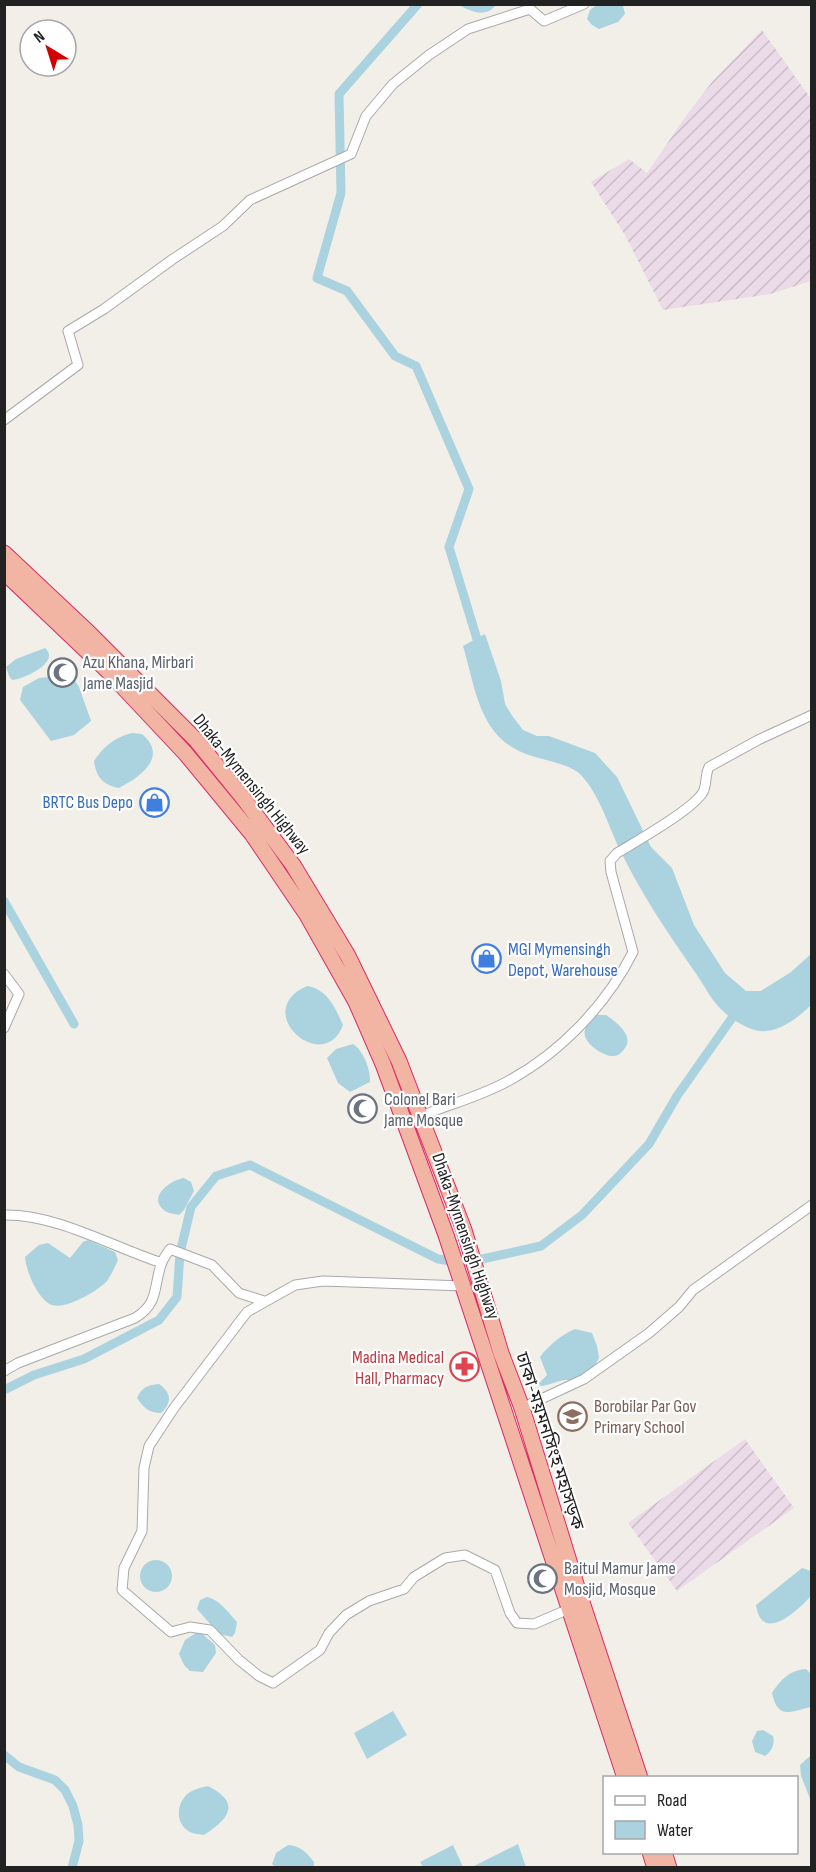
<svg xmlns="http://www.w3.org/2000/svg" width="816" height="1872" viewBox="0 0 816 1872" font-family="'Sofia Sans Condensed','Noto Sans Bengali',sans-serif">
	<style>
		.industrial { fill: url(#industrial-furrows) }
		.water { fill: #aad3df }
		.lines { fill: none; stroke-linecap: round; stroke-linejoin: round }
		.canal { stroke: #aad3df; stroke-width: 9 }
		.minor-casing { stroke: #a9a9a9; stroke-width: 11 }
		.trunk-casing { stroke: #dc2a67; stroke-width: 17 }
		.minor { stroke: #fff; stroke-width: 9 }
		.trunk { stroke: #f2b4a3; stroke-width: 15 }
		.labels { text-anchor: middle; stroke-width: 4.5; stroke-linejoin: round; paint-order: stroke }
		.worship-label { font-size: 18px; fill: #5b616d; stroke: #fff; text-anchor: start }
		.street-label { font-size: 18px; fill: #222; stroke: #fff }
		.shop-label { font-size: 18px; fill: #366cbe; stroke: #fff; text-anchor: end }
		.health-label { font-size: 18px; fill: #be3a42; stroke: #fff; text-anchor: end }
		.education-label { font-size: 18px; fill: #785e54; stroke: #fff; text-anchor: start }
	</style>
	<defs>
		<pattern id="industrial-furrows" width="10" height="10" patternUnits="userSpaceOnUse" patternTransform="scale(1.5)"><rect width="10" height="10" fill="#ebdbe8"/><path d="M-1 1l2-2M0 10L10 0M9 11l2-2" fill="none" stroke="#c9bcc7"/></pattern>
	</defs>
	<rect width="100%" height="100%" fill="#f2efe9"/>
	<path class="industrial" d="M762 30 811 99V281L770 294 663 310 625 235 591 182 629 159 647 173 688 113 712 82Z
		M745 1439 794 1508 677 1591 628 1523Z"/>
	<path class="water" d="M598 4 620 5 623 6 625 14 618 22 599 29 592 25 587 19 590 10Z
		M459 5H496C485 18 472 12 459 5Z
		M485 634 501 681 505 704 513 717 523 730 537 736H549L595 753 617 777 651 847 672 868 694 925 725 973 746 991H761L791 972 811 954V1005C799 1017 779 1033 760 1031 749 1030 732 1020 724 1012 713 1003 705 987 697 975 669 935 642 895 621 852 608 826 601 797 581 775 571 765 549 761 535 757 480 742 477 694 463 646Z
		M45 648C61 662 25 679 12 680L9 676 6 667 16 659Z
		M71 675 79 687 91 721 74 735 51 741 20 700 23 687 39 678Z
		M132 733 142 734C169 757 140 777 119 788 103 785 96 777 94 761 104 746 115 737 132 733Z
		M307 986C327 989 335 1007 343 1025 324 1077 249 1011 307 986Z
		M597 1015H606C616 1022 634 1035 625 1048 622 1052 619 1056 614 1056 604 1057 581 1042 585 1030 586 1024 593 1019 597 1015Z
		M353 1044C363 1050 371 1070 370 1082L350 1092 338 1083 327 1058 336 1049Z
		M184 1178 191 1182 194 1191 184 1210 179 1215C175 1214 168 1213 165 1211 146 1197 171 1180 184 1178Z
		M88 1240 115 1252 118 1260C115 1267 111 1275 107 1281 98 1291 65 1310 52 1305 38 1300 26 1271 25 1257L39 1245 48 1243 70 1258 83 1242Z
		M575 1329 592 1333 597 1346 599 1358 595 1366 588 1372 573 1381C560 1377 552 1386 540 1386L539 1383 547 1375 540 1357C549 1345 561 1335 575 1329Z
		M159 1384C172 1393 172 1403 161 1413 149 1413 143 1407 137 1398 142 1387 148 1385 159 1384Z
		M140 1576a16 16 0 1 1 32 0a16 16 0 1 1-32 0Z
		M802 1568 811 1571V1596C798 1610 762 1645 756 1605Z
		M207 1597C220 1600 228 1612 237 1622L235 1633 232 1637 219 1634 197 1609 200 1600Z
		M199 1631 215 1645 216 1653 203 1672 190 1671 184 1665 179 1654 185 1640Z
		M806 1669 811 1674V1707C791 1711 778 1721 772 1693 780 1680 790 1670 806 1669Z
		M393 1711 407 1735 367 1759 354 1733Z
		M763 1730 773 1736C775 1744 772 1751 765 1756L755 1752 752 1741 757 1731Z
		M811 1755V1801L801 1776 800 1765Z
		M208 1786C241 1803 230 1818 204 1835 200 1834 194 1834 190 1832 174 1823 176 1802 190 1792 195 1789 202 1787 208 1786Z
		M518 1844 526 1867H472Z
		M288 1845C301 1846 306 1852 314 1862V1867H275L272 1864 276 1853Z
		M453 1845 463 1867H423L420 1862Z"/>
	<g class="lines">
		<path class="canal" d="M418 4 339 94 341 193 317 278 347 291 395 356 416 366 469 489 449 547 480 649
			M4 901 74 1024
			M4 1390 34 1375 84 1359 159 1320 177 1297 180 1253 191 1207 216 1176 250 1165 438 1259 464 1263 541 1246 582 1215 649 1144 677 1096 739 1008
			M4 1755 19 1767 55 1780 65 1790 73 1806 78 1825 79 1841 72 1868"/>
		<defs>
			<path id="minor" d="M4 420 78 365 68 331 104 309 173 259 223 226 250 200 351 154 366 116 393 84 429 55 468 29 530 9 544 21 584 4
				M4 974 19 994 4 1028
				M421 1116C450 1104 482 1096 510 1080 561 1052 607 1004 633 952L611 872 610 861 617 853C635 842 698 807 704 790 707 781 705 775 709 767L758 740 812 715
				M4 1215C57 1214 112 1247 162 1263
				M464 1286 323 1281 295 1285 247 1312 174 1408 149 1446 144 1468 142 1531 124 1568 122 1590 171 1632 190 1627 210 1630 239 1660 259 1676 273 1683 320 1650 329 1633 346 1615 369 1601 404 1589 414 1577 445 1558 465 1555 495 1570 510 1613 517 1623 534 1624 569 1609
				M4 1371 18 1363 135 1318C160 1303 153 1285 162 1262 164 1258 167 1253 170 1249L212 1265 239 1293 264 1301
				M522 1408 584 1379 649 1333 679 1307 693 1290 812 1205"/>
			<path id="trunk" d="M4 553 89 633 196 740 244 799 293 865 348 956 399 1061 464 1230 501 1353 522 1408 576 1584 640 1778
				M4 572 109 672 186 754 252 834 307 915 356 1002 383 1064 446 1235 625 1778
				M650 1852 655 1868
				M664 1852 669 1868"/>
		</defs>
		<use href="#minor" class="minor-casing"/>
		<use href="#trunk" class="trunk-casing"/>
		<use href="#minor" class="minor"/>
		<use href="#trunk" class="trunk"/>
	</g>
	<defs>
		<symbol id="mosque-ring" viewBox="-11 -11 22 22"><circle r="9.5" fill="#fff" stroke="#6b7280" stroke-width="1.5"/><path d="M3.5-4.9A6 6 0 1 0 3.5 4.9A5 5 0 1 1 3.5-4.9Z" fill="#6b7280"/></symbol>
		<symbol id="shop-ring" viewBox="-11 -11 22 22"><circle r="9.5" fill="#fff" stroke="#3f7fe0" stroke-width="1.5"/><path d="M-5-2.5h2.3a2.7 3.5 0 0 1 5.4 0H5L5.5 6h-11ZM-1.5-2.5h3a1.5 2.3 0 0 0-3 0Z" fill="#3f7fe0"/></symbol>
		<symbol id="pharmacy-ring" viewBox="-11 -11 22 22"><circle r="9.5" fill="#fff" stroke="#e0444e" stroke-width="1.5"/><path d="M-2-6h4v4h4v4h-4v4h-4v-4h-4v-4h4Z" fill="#e0444e"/></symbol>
		<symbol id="school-ring" viewBox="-11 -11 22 22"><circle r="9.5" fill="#fff" stroke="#8d6e63" stroke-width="1.5"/><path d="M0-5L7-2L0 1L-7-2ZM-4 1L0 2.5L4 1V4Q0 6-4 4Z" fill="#8d6e63"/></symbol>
	</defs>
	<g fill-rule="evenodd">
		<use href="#mosque-ring" x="46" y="656" width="33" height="33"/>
		<use href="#shop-ring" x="138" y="786" width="33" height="33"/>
		<use href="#shop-ring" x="470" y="942" width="33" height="33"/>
		<use href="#mosque-ring" x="346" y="1092" width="33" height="33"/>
		<use href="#pharmacy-ring" x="448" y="1350" width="33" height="33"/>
		<use href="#school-ring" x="556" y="1400" width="33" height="33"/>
		<use href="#mosque-ring" x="526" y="1562" width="33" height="33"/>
	</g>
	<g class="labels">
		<g class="worship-label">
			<text x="83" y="668">Azu Khana, Mirbari<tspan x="83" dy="21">Jame Masjid</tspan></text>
			<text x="384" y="1105">Colonel Bari<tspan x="384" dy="21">Jame Mosque</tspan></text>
			<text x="564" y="1574">Baitul Mamur Jame<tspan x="564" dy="21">Mosjid, Mosque</tspan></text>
		</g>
		<g class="street-label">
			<text transform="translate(252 784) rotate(51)" y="6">Dhaka-Mymensingh Highway</text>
			<text transform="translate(466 1236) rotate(71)" y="6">Dhaka-Mymensingh Highway</text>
			<text transform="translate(550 1441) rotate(72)" y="6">ঢাকা-ময়মনসিংহ মহাসড়ক</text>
		</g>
		<g class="shop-label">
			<text x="133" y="808">BRTC Bus Depo</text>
			<text x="508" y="955" text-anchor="start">MGI Mymensingh<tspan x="508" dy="21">Depot, Warehouse</tspan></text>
		</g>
		<g class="health-label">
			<text x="444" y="1363">Madina Medical<tspan x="444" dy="21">Hall, Pharmacy</tspan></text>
		</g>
		<g class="education-label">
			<text x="594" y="1412">Borobilar Par Gov<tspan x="594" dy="21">Primary School</tspan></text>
		</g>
	</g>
	<rect width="816" height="1872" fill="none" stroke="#222222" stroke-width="12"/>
	<rect x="603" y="1776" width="195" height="78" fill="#ffffff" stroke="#a7a7a7" stroke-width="1.5"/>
	<rect x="615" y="1796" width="30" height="9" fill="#ffffff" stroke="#a7a7a7" stroke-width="1.5"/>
	<text x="657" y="1806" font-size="18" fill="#222222">Road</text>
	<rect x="615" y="1821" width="30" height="18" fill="#aad3df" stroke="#a7a7a7" stroke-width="1.5"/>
	<text x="657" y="1836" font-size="18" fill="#222222">Water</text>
	<g transform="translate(48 48) rotate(322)"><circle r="28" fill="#ffffff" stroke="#a7a7a7" stroke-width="1.5"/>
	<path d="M0-4.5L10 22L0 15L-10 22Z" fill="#d40000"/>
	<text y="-9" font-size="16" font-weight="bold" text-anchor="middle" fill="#222222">N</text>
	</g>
</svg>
